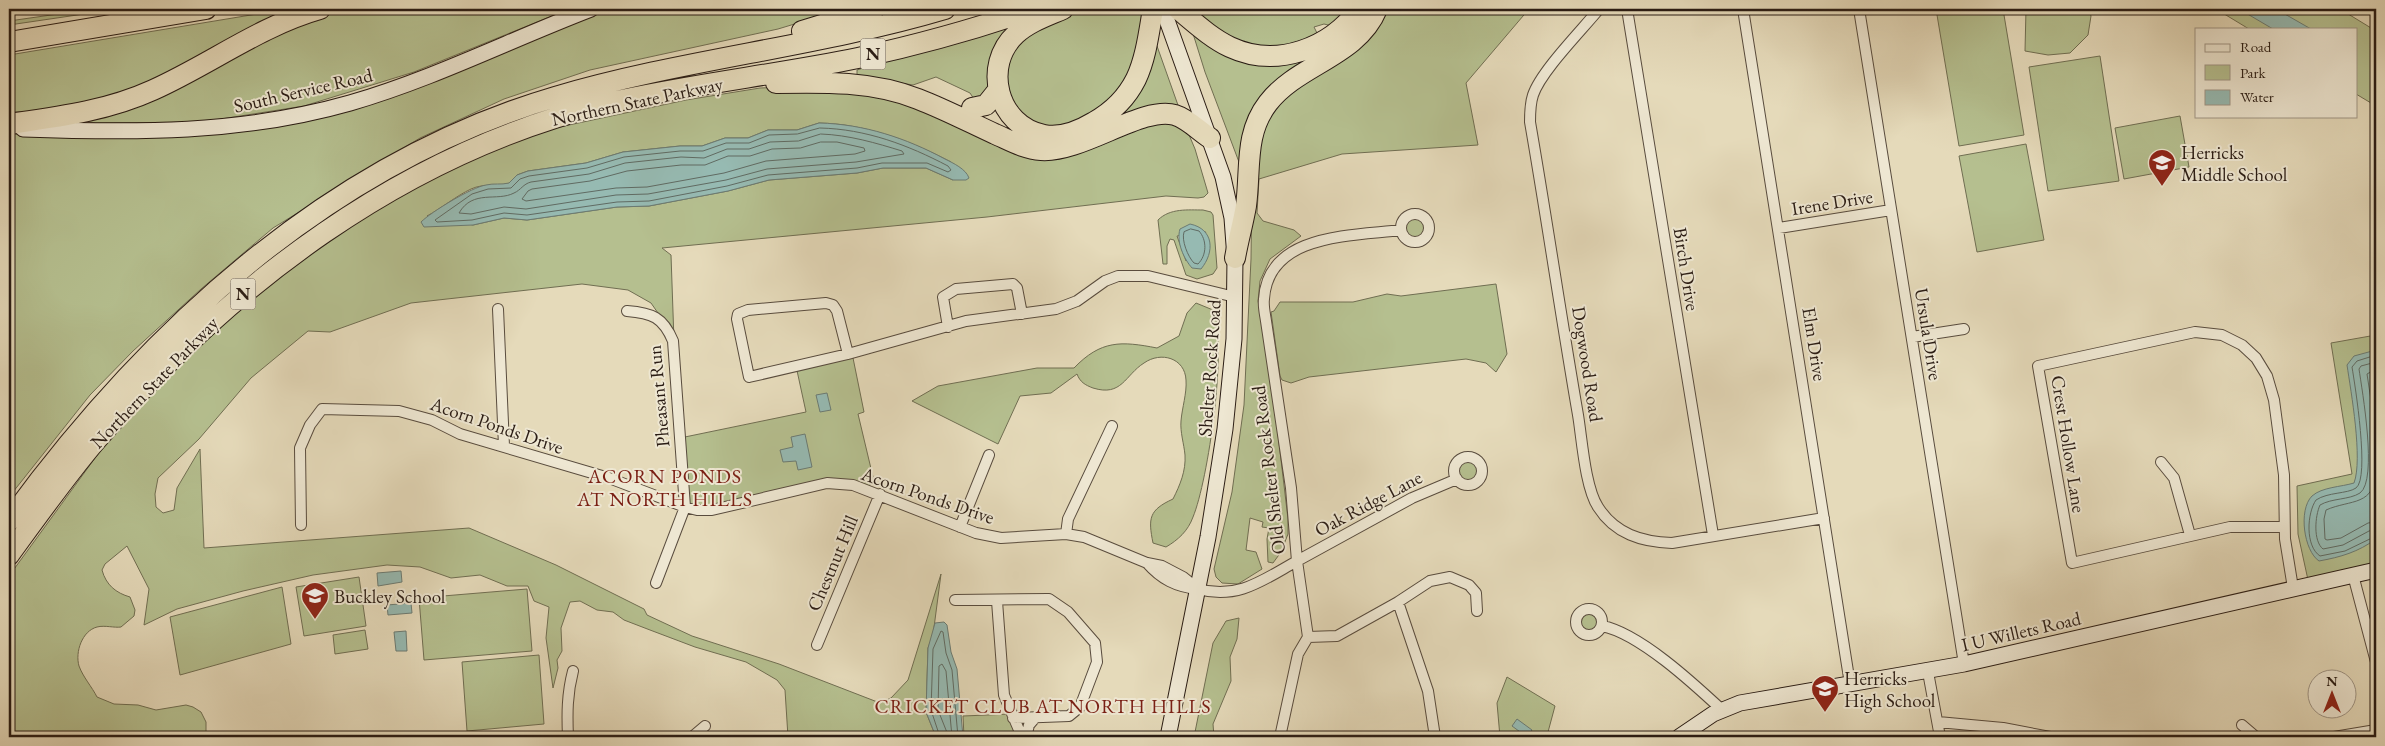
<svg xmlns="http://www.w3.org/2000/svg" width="2385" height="746" viewBox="0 0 2385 746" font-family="'EB Garamond',serif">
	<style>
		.green { fill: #b5bf8f; stroke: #706e52; fill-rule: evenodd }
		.water { fill: #96bab2; stroke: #6b7b73 }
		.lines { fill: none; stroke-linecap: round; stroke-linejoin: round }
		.shore { stroke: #606b63; stroke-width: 1 }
		.minor-casing { stroke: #594c3e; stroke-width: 12 }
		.secondary-casing { stroke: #2a1c14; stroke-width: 17 }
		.motorway-casing { stroke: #2a1c14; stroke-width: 22 }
		.minor { stroke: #eee7d2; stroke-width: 10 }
		.secondary { stroke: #eee7d2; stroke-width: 15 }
		.motorway { stroke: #e5daba; stroke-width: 20 }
		.labels { text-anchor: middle; stroke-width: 4; stroke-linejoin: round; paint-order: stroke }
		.shield { fill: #eee7d2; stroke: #65594d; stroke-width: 1 }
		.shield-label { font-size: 18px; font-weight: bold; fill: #2a1c14 }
		.street-label { font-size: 19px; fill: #2a1c14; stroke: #eee7d2 }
		.poi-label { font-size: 19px; fill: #2a1c14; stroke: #eee7d2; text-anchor: start }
		.neighbourhood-label { font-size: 20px; letter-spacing: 1px; fill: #7a1f14; stroke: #eee7d2 }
	</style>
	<rect width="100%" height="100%" fill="#e5daba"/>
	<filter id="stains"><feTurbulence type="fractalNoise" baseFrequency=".004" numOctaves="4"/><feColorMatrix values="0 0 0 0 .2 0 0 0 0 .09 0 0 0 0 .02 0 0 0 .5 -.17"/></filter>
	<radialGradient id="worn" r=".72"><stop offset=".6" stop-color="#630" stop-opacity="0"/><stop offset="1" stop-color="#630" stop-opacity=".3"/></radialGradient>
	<path class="green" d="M93 9H118L9 25V21Z
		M299 9 150 84 53 111 9 112V55L263 13Z
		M342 9H569L414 72 304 106 202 122 96 123 73 119 325 13Z
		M607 9H844L778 29 590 70 504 99 420 138 273 228 201 289 133 351 90 395 9 497V134L60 136 236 132 499 51Z
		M1068 9H1140C1148 31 1134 73 1120 92 1103 113 1050 142 1025 120 1017 113 1011 102 1004 93L1007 54 1017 38Z
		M1193 9H1350L1332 26 1324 24 1314 27 1317 33C1309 37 1301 44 1292 46 1260 55 1213 34 1193 9Z
		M1381 9H1529L1466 83 1478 145 1342 154 1259 179 1257 213 1263 221 1294 230 1301 236 1270 259 1260 281 1258 301 1271 375 1288 519V534L1281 552 1273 563 1268 562 1267 539 1269 528 1262 527 1263 522 1250 518 1246 550 1256 552 1262 569 1238 584 1222 583 1216 577 1214 569 1232 492 1244 405 1251 259 1252 181 1267 111Z
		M1936 9H2003L2024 135 1959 146Z
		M2026 9H2089L2091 16 2088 35 2070 53 2048 55 2025 51Z
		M2216 9H2340L2376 31V106L2356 94V29H2249Z
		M1013 22 991 94 974 99 970 93 936 77 913 85 857 76V70Z
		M1190 24 1210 40 1310 55 1314 63 1283 82 1242 170 1205 72Z
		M1157 46 1179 108 1096 127 1153 47Z
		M2100 56 2119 181 2048 191 2029 67Z
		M813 86 865 90 925 107 1012 149 1163 119 1187 130 1195 149 1208 193 1204 197 1198 198 1166 196 987 217 662 248 671 255 674 341 667 326 651 303 628 290 582 284 411 303 330 332 308 331 251 378 199 439 158 478 155 494 156 507 163 513 174 510 177 488 200 449 204 548 469 528 556 565 644 609 647 615 692 636 779 664 880 703 891 698 908 680 941 574 933 635 928 648 926 712 936 737H788L785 690 777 680 746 662 695 647 650 630 624 620 613 612 597 610 580 601 570 602 561 628 562 651 557 660 558 668 553 688 546 638 549 607 534 601 528 586H507L480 575 451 578 420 567 387 565 313 575 243 591 177 609 144 625 149 589 127 546 105 564 102 570C106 585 116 593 130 597L135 610 134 616 121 627C114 628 105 625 97 627 82 631 75 652 79 666 83 677 92 687 97 697L114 704 138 705 156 710 186 705 193 707 201 712 206 722V731L202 735C187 736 175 729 160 737H9V576L114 432 165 376 296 261 431 174 541 131 686 100 760 88ZM819 123C866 124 910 141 951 162L953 180 926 168H883L857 173 769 180 728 191 649 206 617 207 527 220 504 218 473 225 427 216C442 208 456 196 471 189 484 183 497 187 510 183L517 175 528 171 586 163 623 152 680 146H702L725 138H748L768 130H797Z
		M2180 116 2189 167 2124 179 2115 128Z
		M2026 144 2044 240 1977 252 1959 156Z
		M1203 210 1211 212 1213 215 1217 268 1213 274 1197 279 1186 275 1174 240 1170 239 1167 246V264H1163L1158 220C1170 208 1188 210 1203 210ZM1206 232 1186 261 1177 236Z
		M1401 228a14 14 0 1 1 28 0a14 14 0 1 1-28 0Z
		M1496 284 1507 354 1496 372 1486 363 1466 359 1309 377 1291 383 1282 380 1280 376 1271 312 1274 311 1280 302H1353L1387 294 1401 296Z
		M1196 303 1213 310C1228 344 1208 481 1193 517 1188 531 1178 540 1166 547L1153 543C1148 518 1149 510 1173 499 1180 485 1186 471 1185 455 1184 444 1180 432 1181 421 1182 408 1187 393 1186 380 1185 358 1161 351 1144 363 1125 375 1122 397 1093 388 1085 385 1080 382 1077 374L1051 393 1020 396 998 444 912 401 938 386 1037 368H1074C1101 340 1121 341 1157 348L1179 336 1187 313Z
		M2376 335V565L2308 580 2298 534 2297 486 2352 474 2331 343Z
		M852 353 864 412 858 414 873 477 868 490 827 483 712 510 685 507 680 438 806 412 796 366Z
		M1454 471a14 14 0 1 1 28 0a14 14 0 1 1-28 0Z
		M359 577 366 626 304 636 296 587Z
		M282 587 291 644 180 675 170 617Z
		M527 589 532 651 424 660 419 598Z
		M1576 622a13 13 0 1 1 26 0a13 13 0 1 1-26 0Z
		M1239 618 1237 639 1230 657 1231 681 1213 724 1214 737H1194L1213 643 1226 621Z
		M365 630 368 649 335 654 333 635Z
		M539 655 544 724 467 731 462 662Z
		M1507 677 1555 706 1548 732 1552 737H1500L1497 703Z
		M1011 714 1020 733 964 737 963 716Z"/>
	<path class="water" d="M2239 9H2276L2311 29H2273Z
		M819 123C864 124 906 138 945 159 953 163 966 169 969 178L966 180H953L926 168H883L857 173 769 180 728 191 649 206 617 207 527 220 504 218 473 225 424 227 421 222C431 212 472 187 486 185 494 183 501 185 509 183L517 175 528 171 586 163 623 152 680 146H702L725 138H748L768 130H797Z
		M1190 224C1214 229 1215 252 1201 269L1192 268C1184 259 1176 242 1180 229Z
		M2376 350V539C2358 552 2341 557 2319 561 2304 551 2298 510 2312 496 2322 487 2341 487 2354 483 2363 459 2351 392 2347 365L2354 356Z
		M827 393 831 410 820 412 816 395Z
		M805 434 812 467 798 470 796 461 783 462 780 450 793 447 791 437Z
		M401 571 402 582 378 586 377 573Z
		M411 603 412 613 388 615 387 605Z
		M944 622 947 625 951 652 957 669 963 737H936L926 712 928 648 935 623Z
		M406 631 407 651H396L394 632Z
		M1517 719 1532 730 1527 737 1512 726Z"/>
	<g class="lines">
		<path class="shore" d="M820 128C866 129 908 145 948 166L951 170 948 172 927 163H882L857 168 768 175 727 186 649 201 617 202 527 215 504 213 472 220 437 222 435 220 472 194 488 189 511 188 520 179 529 176 587 168 624 157 680 151H703L726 143H749L769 135 797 134Z
			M821 134C849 135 876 143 902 151L904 154 856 162 767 169 726 180 648 194 616 195 526 209 504 207 471 214 459 213C473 189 497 202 514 193 521 190 523 184 531 182L589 174 625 163 681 157 704 158 727 149H749L770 142 798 141Z
			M821 142H837L864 148 865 151 855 154 766 161 724 173 647 187 616 188 526 201 522 199 528 191 532 189 590 181 627 171 681 165H705L728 156H750L772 149 800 148Z
			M1191 229 1199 231C1207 240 1207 255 1198 264L1194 263C1188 257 1181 240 1184 232Z
			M2376 355 2357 361 2352 367C2355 385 2370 478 2356 488 2347 494 2328 492 2316 500 2307 513 2305 546 2320 556L2345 551 2376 536
			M2376 362 2361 366 2359 369C2362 390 2378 480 2360 493 2349 500 2332 498 2320 505 2315 516 2313 541 2323 549L2343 545 2369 531 2376 529
			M2376 369 2367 374 2374 420 2376 461
			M2376 470C2375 507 2351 499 2326 510L2324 519 2325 539 2327 540 2341 538 2368 523 2376 522
			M940 737 931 710 933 649 941 631 943 632 946 653 952 670 958 737
			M947 737 948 735 938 710 939 666 942 664 946 671 952 737"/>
		<defs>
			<path id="minor" d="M1599 9C1582 30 1541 71 1533 95 1530 104 1530 113 1530 122 1547 220 1561 317 1578 415 1582 439 1585 487 1598 507 1615 534 1642 542 1672 543L1824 518
				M1627 9 1713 535
				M1743 9 1850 684
				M1859 9 1964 664
				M1401 228a14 14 0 1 1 28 0a14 14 0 1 1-28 0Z
				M1779 228 1891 210
				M498 309 504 446
				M627 311C652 313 663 317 673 341L685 507 656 583
				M948 327 943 297 956 289 1013 284 1017 288 1022 314
				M1912 337 1964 329
				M848 354 837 311 833 305 826 303 748 310 738 314 737 319 749 377 848 354 966 321 1056 309 1077 301 1105 281 1118 276H1148L1235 297
				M1454 471a14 14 0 1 1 28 0a14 14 0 1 1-28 0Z
				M2161 462 2174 478 2190 535
				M301 525 300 448 310 425 322 409 399 411 432 420 460 434 609 478 685 507 697 510H712L827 483 853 485 976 533 1001 538 1066 534 1084 537 1147 563 1162 566 1183 577 1198 589C1176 587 1161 579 1147 563
				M960 527 989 455
				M2284 527H2230L2072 563 2038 366 2195 332 2222 335 2242 345 2256 358 2267 376 2274 400 2284 475 2285 539 2293 588
				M1066 534 1068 519 1112 426
				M2353 575 2376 662
				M1198 589C1238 600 1263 580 1297 561L1291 488 1266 321C1265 314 1263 306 1264 299 1268 233 1353 236 1401 230
				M955 600 1049 599 1068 612 1095 643 1097 662 1080 707 1069 716 1013 718
				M997 601 1004 695 1022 737
				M1398 602 1428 691 1435 737
				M1576 622a13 13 0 1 1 26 0a13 13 0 1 1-26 0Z
				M1602 626C1639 633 1694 684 1722 710
				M1308 637 1337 636 1398 602 1430 581 1450 577 1469 585 1476 593 1477 611
				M817 645 880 494
				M1928 672 1940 737
				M1938 722 2003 728 2050 737
				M2242 725 2256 737
				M568 737C567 714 567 694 573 671
				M692 737 705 726
				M1026 737 1029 725 1035 718
				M1280 737 1298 654 1308 637 1297 561 1412 498 1457 479
				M2334 737 2376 730"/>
			<path id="secondary" d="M1163 9 1223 177 1232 218 1235 258 1234 339 1225 429 1208 537 1168 737
				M23 129C135 133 241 134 350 103 433 79 510 40 591 9
				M1679 737 1713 714 1740 703 1964 664 2376 570"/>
			<path id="motorway" d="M1063 9C1047 16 1029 22 1016 34 982 65 997 126 1044 135 1061 138 1079 131 1094 122 1112 112 1127 97 1136 79 1146 58 1149 32 1153 9
				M1178 9C1195 23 1211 38 1230 47 1277 69 1330 48 1359 9
				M802 31 874 9
				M9 42 206 9
				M776 83C824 82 873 81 918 99 944 109 969 122 995 134 1009 140 1024 149 1041 150 1082 153 1143 105 1175 115 1188 119 1199 131 1210 138
				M972 108 986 105 998 90
				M9 124C58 117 107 111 153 90 209 65 260 26 320 9
				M1235 258C1238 241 1243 223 1246 206 1251 169 1244 134 1268 103 1298 64 1357 57 1377 9
				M9 521C146 333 328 164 555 97 683 59 817 47 945 9
				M9 555C36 518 63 480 93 444 229 285 402 153 608 103 691 84 775 75 858 58 917 45 976 29 1033 9"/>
		</defs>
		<use href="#minor" class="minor-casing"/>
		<use href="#secondary" class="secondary-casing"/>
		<use href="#motorway" class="motorway-casing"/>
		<use href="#minor" class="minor"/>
		<use href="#secondary" class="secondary"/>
		<use href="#motorway" class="motorway"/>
	</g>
	<defs>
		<symbol id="school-pin" viewBox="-11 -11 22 30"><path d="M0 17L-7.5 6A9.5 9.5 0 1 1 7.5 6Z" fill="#8f2418" stroke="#eee7d2"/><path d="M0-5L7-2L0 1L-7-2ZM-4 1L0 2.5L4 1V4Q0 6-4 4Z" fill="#fff"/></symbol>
	</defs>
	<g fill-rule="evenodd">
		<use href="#school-pin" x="2146" y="147" width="32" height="43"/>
		<use href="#school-pin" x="299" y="580" width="32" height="43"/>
		<use href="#school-pin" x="1809" y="673" width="32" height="43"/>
	</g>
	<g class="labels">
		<g class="shield">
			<rect x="860.5" y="38.5" width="25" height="31" rx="4"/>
			<rect x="230.5" y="278.5" width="25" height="31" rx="4"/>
		</g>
		<g class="shield-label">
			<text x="873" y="60">N</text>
			<text x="243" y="300">N</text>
		</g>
		<g class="street-label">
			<text transform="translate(303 90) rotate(-13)" y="7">South Service Road</text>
			<text transform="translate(637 101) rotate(-12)" y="7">Northern State Parkway</text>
			<text transform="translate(1832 202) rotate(-9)" y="7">Irene Drive</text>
			<text transform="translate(1687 269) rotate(81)" y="7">Birch Drive</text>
			<text transform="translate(1929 334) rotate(81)" y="7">Ursula Drive</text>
			<text transform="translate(1815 344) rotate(81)" y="7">Elm Drive</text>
			<text transform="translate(1588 364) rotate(81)" y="7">Dogwood Road</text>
			<text transform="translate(1209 368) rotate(-86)" y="7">Shelter Rock Road</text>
			<text transform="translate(154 382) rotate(-46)" y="7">Northern State Parkway</text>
			<text transform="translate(658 396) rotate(-95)" y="7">Pheasant Run</text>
			<text transform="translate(497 425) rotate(19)" y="7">Acorn Ponds Drive</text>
			<text transform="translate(2069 444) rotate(81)" y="7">Crest Hollow Lane</text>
			<text transform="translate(1268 470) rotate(-97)" y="7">Old Shelter Rock Road</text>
			<text transform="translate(928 495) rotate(19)" y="7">Acorn Ponds Drive</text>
			<text transform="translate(1368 503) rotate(-28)" y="7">Oak Ridge Lane</text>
			<text transform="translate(832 563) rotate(-67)" y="7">Chestnut Hill</text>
			<text transform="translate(2021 631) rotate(-13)" y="7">I U Willets Road</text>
		</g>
		<g class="poi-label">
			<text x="2181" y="159">Herricks<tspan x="2181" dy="22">Middle School</tspan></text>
			<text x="334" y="603">Buckley School</text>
			<text x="1844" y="685">Herricks<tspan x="1844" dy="22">High School</tspan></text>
		</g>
		<g class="neighbourhood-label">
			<text x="665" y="483">ACORN PONDS<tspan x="665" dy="23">AT NORTH HILLS</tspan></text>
			<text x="1043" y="713">CRICKET CLUB AT NORTH HILLS</text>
		</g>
	</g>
	<rect width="2385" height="746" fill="none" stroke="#e5daba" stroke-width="30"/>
	<rect x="10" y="10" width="2365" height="726" fill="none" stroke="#2a1c14" stroke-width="2.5"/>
	<rect x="15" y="15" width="2355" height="716" fill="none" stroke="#2a1c14"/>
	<rect x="2195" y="28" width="162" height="90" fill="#eee7d2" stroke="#a09686"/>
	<rect x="2205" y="44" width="25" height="8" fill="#eee7d2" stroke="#a09686"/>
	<text x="2240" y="52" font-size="15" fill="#2a1c14">Road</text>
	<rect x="2205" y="65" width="25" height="15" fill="#b5bf8f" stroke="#a09686"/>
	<text x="2240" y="78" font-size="15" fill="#2a1c14">Park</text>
	<rect x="2205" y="90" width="25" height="15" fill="#96bab2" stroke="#a09686"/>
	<text x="2240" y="102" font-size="15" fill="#2a1c14">Water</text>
	<g transform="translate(2332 694)"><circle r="24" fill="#eee7d2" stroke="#a09686"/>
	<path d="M0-4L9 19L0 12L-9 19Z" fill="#8f2418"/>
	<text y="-8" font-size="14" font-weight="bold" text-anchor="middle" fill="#2a1c14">N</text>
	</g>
	<rect width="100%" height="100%" filter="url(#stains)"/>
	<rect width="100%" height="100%" fill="url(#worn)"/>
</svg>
